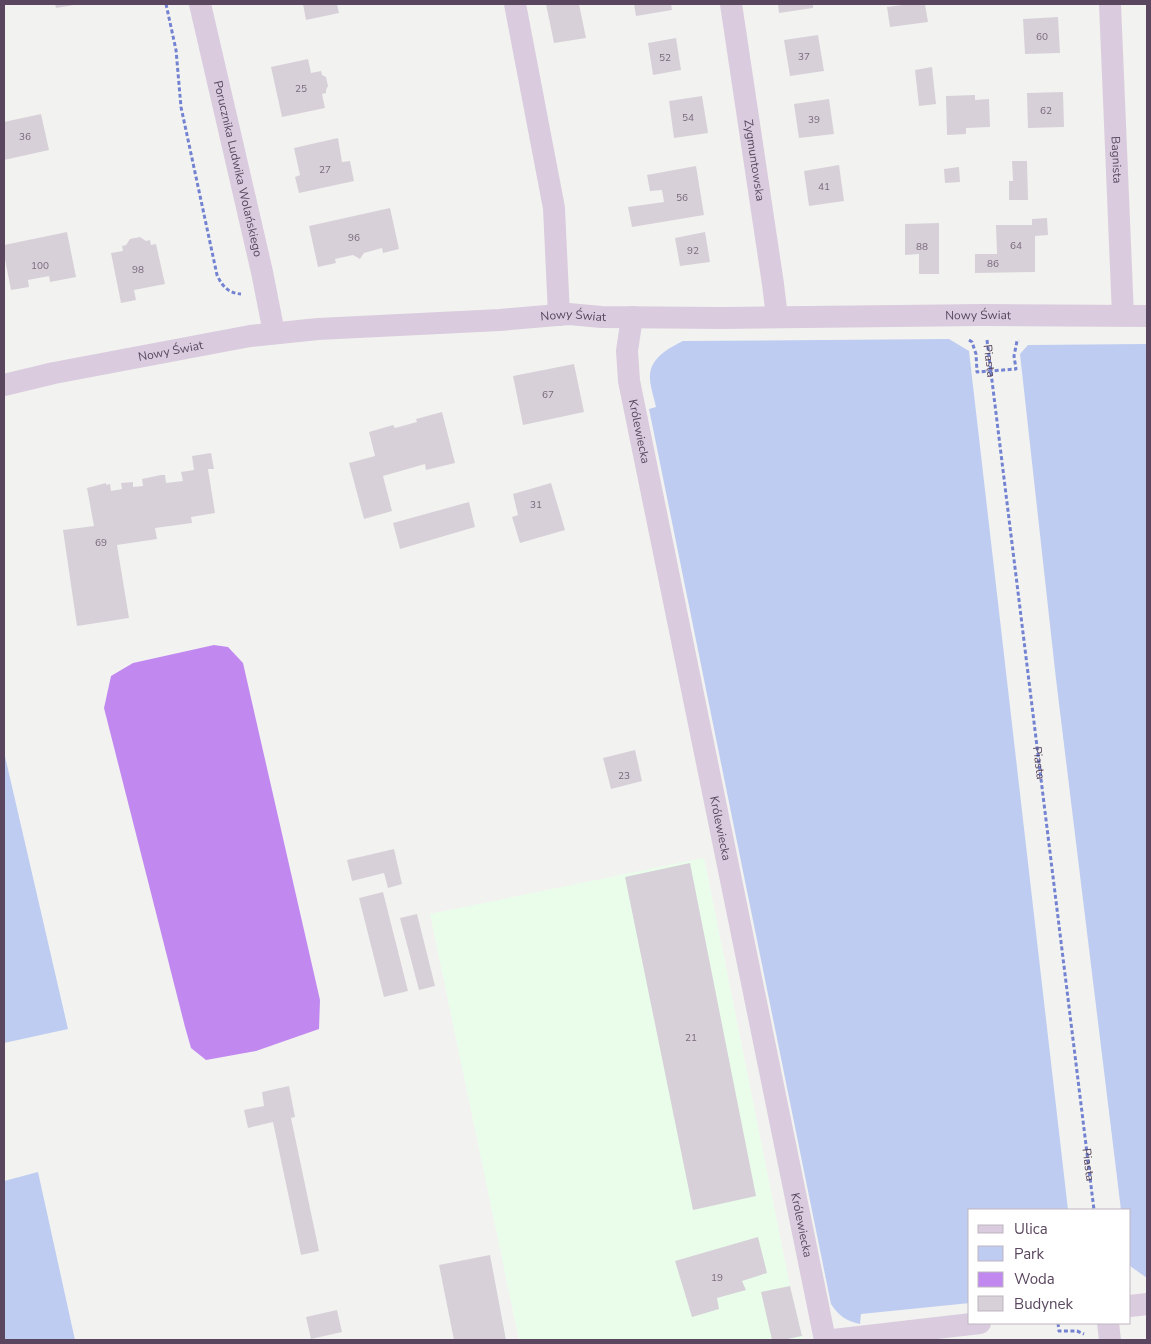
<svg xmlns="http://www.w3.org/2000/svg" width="1151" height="1344" viewBox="0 0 1151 1344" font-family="'Nunito Sans',sans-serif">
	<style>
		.commercial { fill: #eafdeb }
		.green { fill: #beccf1 }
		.water { fill: #c189f0 }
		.building { fill: #d7d0d8 }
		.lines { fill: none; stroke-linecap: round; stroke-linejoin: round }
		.path { stroke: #7483d1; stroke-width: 3; stroke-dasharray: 4 2.5; stroke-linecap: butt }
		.minor { stroke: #daccde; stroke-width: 22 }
		.labels { text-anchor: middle; stroke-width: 5; stroke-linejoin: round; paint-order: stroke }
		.number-label { font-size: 10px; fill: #79697d }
		.street-label { font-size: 12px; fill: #5a475f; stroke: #fff }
	</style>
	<rect width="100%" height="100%" fill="#f2f3f0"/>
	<path class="commercial" d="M704 858 790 1286 803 1340H519L430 914Z"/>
	<path class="green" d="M949 339 969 351 1068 1210H970V1303L861 1314 860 1324C846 1321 839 1316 831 1304L649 409 656 407C654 397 649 384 650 374 652 357 669 348 683 341Z
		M1147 344V1278L1130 1266V1210H1121L1056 679 1020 354 1028 345Z
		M4 752 68 1029 4 1043Z
		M38 1172 75 1340H4V1181Z"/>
	<path class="water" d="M214 645 228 647 243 663 320 1000 319 1029 256 1051 206 1060 191 1048 185 1027 104 708 111 676 133 663Z"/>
	<path class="building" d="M55 4H74V5L56 8Z
		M303 4H337L339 13 306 20Z
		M546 4H579L586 38 554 43Z
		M634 4H671L672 10 636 16Z
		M778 4H813V8L779 13Z
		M910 4H925L928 22 890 27 887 7Z
		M1058 17 1060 53 1025 54 1023 19Z
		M818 35 824 71 790 76 784 40Z
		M676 38 681 70 653 75 648 43Z
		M308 59 311 73 321 71 322 75 326 77 328 86 326 90V93L322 94 325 108 282 117 271 67Z
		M932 67 936 104 919 106 915 70Z
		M1063 92 1064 127 1028 128 1027 93Z
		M975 95V100L989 99 990 127 966 128V134L947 135 946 96Z
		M702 96 708 133 674 138 669 101Z
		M829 99 834 134 799 138 794 104Z
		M41 114 49 150 4 160V122Z
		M338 138 342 162 350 161 354 181 299 193 295 177 300 175 294 148Z
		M1012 161H1027L1028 200H1009V181H1013Z
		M839 165 844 201 809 206 804 171Z
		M696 166 704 215 632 227 628 207 664 202 662 190 650 191 647 175Z
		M959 167 960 182 945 183 944 169Z
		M390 208 399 249 383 253 382 248 364 253 360 259 353 255 335 259 336 263 318 267 309 226Z
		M1047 218 1048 235 1035 236V272L975 273V254H997L996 225H1032V219Z
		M939 223V274H919V254L905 255V224Z
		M67 232 76 277 50 282 49 276 28 280 29 287 11 290 4 254V245Z
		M705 232 710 262 680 266 675 238Z
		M140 237 146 241 150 240 151 245 156 244 165 284 134 290 136 300 121 303 111 253 123 251 122 246 126 245 130 239Z
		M574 364 584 412 523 425 513 376Z
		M442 412 455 463 426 470 425 464 383 476 392 511 364 519 349 463 375 456 369 432 393 425 395 428 417 422 416 419Z
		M211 453 214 469H208L215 513 191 517 192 523 155 528 157 539 117 545 129 618 77 626 63 530 94 526 87 488 106 483V485L110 484 111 491 122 489 121 483 133 482V487L143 486 142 479 161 475H165L166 483 183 481 181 472 194 470 192 456Z
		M551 483 565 530 520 543 512 517 518 515 513 494Z
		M469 502 475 527 400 549 393 523Z
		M635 750 642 781 611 789 603 758Z
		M394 849 402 884 388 888 384 873 352 881 347 860Z
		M690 863 756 1196 693 1210 625 877Z
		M383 892 408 991 384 997 359 898Z
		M417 914 435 986 419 990 400 918Z
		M289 1086 295 1117 291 1118 319 1251 301 1255 273 1122 248 1128 244 1110 264 1106 262 1092Z
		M758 1237 767 1273 742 1281 746 1290 717 1298 719 1309 692 1317 675 1261Z
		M490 1255 506 1340H454L439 1265Z
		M790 1286 802 1336 783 1340H772L761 1292Z
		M337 1310 342 1332 311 1339 306 1317Z"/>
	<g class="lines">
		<g class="path">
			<path d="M166 4 176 50 181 107 217 275C222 286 228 293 241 294"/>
			<path d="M969 340 972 342 976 354 977 372 1016 369 1014 356 1017 341 1019 340"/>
			<path id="s1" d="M987 340 1094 1210"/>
			<path d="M1058 1323 1059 1331H1077L1084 1334"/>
		</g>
		<g class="minor">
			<path id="s2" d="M200 4 262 272 274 333"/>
			<path d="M515 4 554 208 559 315"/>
			<path id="s3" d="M731 4 773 284 777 317"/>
			<path id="s4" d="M1110 4 1123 316"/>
			<path id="s5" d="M632 317 627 351 629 381 825 1340"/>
			<path id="s6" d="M4 385 54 373 250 336 318 329 500 320 569 314 601 317 721 318 984 315 1147 316"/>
			<path d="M1130 1306 1147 1304"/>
			<path d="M1108 1323 1110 1340"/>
			<path d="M833 1340 980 1323"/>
		</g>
	</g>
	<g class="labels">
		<g class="number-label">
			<text x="1042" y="40">60</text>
			<text x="804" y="60">37</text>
			<text x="665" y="61">52</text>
			<text x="301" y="92">25</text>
			<text x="1046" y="114">62</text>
			<text x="688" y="121">54</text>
			<text x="814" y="123">39</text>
			<text x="25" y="140">36</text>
			<text x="325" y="173">27</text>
			<text x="824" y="190">41</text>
			<text x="682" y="201">56</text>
			<text x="354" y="241">96</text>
			<text x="1016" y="249">64</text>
			<text x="922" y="250">88</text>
			<text x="693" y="254">92</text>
			<text x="993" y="267">86</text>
			<text x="40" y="269">100</text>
			<text x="138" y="273">98</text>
			<text x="548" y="398">67</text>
			<text x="536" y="508">31</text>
			<text x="101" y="546">69</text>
			<text x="624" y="779">23</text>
			<text x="691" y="1041">21</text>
			<text x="717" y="1281">19</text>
		</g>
		<g class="street-label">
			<text dy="4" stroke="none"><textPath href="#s3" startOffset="158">Zygmuntowska</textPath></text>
			<text dy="4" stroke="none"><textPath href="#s4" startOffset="156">Bagnista</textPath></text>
			<text dy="4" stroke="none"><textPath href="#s2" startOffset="169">Porucznika Ludwika Wolańskiego</textPath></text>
			<text dy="4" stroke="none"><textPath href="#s6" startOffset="980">Nowy Świat</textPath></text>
			<text dy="4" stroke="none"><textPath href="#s6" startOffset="575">Nowy Świat</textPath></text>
			<text dy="4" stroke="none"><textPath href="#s6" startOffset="170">Nowy Świat</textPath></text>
			<text dy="4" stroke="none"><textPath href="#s1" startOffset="21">Piasta</textPath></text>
			<text dy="4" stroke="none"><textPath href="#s5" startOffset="116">Królewiecka</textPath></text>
			<text dy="4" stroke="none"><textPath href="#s1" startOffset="426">Piasta</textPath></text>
			<text dy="4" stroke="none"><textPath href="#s5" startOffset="521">Królewiecka</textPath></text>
			<text dy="4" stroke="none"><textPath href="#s1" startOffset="831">Piasta</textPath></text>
			<text dy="4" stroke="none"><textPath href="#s5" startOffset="926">Królewiecka</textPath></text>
		</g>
	</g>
	<rect width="1151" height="1344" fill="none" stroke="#5a475f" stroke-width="10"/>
	<rect x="968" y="1209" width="162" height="115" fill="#ffffff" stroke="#bdb5bf"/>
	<rect x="978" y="1225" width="25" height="8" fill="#daccde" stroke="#bdb5bf"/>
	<text x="1014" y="1234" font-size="15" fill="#5a475f">Ulica</text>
	<rect x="978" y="1246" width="25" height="15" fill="#beccf1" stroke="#bdb5bf"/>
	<text x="1014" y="1259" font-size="15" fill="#5a475f">Park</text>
	<rect x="978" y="1272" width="25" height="15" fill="#c189f0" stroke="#bdb5bf"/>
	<text x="1014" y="1284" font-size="15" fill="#5a475f">Woda</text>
	<rect x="978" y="1296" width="25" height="15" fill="#d7d0d8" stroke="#bdb5bf"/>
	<text x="1014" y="1309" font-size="15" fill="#5a475f">Budynek</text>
</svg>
